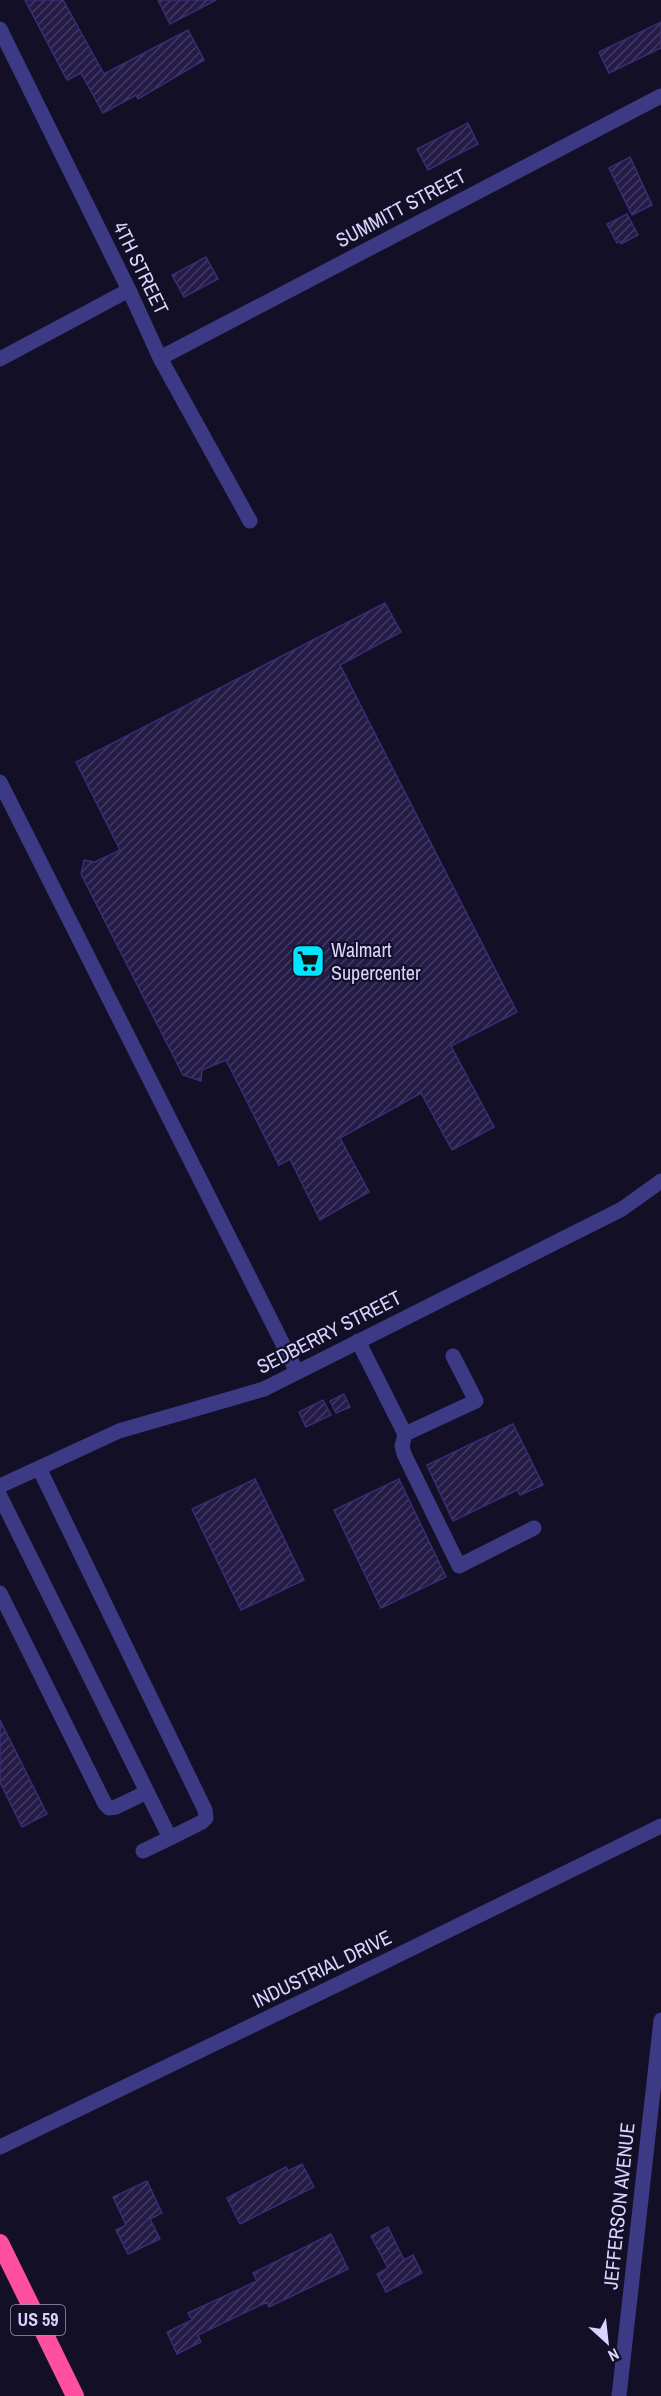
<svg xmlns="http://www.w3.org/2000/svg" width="661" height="2396" viewBox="0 0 661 2396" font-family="'Archivo Narrow',sans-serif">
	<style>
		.building { fill: url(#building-hatch); stroke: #3b2d73; stroke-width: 1.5 }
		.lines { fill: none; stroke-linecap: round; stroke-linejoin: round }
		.minor { stroke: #3d3a85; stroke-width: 15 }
		.highway { stroke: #ff4fa3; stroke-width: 18 }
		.labels { text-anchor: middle; stroke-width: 4.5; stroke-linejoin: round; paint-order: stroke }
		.shield { fill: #130f26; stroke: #9e99be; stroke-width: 1.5 }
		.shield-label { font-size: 18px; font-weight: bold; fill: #d9d4ff }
		.street-label { font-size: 20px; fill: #d9d4ff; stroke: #130f26 }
		.poi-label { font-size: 20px; fill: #d9d4ff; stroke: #130f26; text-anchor: start }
	</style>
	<defs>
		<pattern id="building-hatch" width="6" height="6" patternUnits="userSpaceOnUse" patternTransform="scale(1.5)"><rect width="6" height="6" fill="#241b47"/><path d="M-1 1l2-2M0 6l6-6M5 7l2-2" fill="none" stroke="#433b63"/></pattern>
	</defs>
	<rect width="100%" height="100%" fill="#130f26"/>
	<path class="building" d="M25 0H63L104 74 188 30 204 60 138 99 136 95 103 113 81 73 67 80Z
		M158 0H216L170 24Z
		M661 22V48L609 73 599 52Z
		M468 123 478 144 428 170 417 149Z
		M630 157 652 205 632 215 609 168Z
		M627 214 638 235 621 244 620 241 617 243 607 224Z
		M206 257 218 279 184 297 172 275Z
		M385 603 401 632 340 665 517 1012 451 1046 494 1127 452 1150 421 1093 340 1138 369 1192 320 1220 290 1159 279 1165 226 1060 202 1070 201 1081 183 1075 81 874 84 860 95 862 120 850 76 762Z
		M344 1394 350 1407 336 1413 330 1401Z
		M323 1400 331 1415 306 1427 299 1412Z
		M513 1424 543 1485 520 1495 517 1490 453 1521 427 1465Z
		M255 1479 304 1580 241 1610 192 1509Z
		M399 1479 446 1577 381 1608 334 1510Z
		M0 1720 47 1814 22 1827 0 1782Z
		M302 2164 314 2187 240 2224 227 2198 286 2167 288 2171Z
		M147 2181 162 2213 150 2219 160 2239 128 2254 116 2230 126 2225 113 2197Z
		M388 2227 404 2260 413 2255 422 2273 386 2292 377 2274 388 2268 371 2236Z
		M331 2234 348 2269 269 2307 267 2302 198 2335 201 2342 177 2354 167 2332 192 2320 188 2313 257 2281 253 2273Z"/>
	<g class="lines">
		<path class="minor" d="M0 29 129 290 160 358 250 521
			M160 358 661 96
			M0 359 129 290
			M0 782 297 1372
			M358 1341 405 1434 402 1446 404 1454 459 1566 534 1528
			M405 1434 476 1401 453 1356
			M0 1486 119 1431 264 1389 622 1209 661 1181
			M0 1496 170 1838 202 1822 206 1818 205 1810 39 1468
			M0 1593 105 1804 109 1808 116 1807 147 1792
			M143 1851 170 1838
			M0 2147 382 1963 661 1826
			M619 2396 661 2020"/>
		<path class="highway" d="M0 2243 75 2396"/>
	</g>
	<defs>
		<symbol id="supermarket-square" viewBox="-11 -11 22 22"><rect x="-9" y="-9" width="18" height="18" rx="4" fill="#00e5ff" stroke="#130f26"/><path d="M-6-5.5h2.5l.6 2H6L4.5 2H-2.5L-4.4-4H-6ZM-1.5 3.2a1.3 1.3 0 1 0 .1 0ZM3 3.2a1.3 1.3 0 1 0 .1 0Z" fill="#111"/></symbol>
	</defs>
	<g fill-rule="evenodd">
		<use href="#supermarket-square" x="289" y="942" width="38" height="38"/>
	</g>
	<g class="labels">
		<rect class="shield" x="11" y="2305" width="54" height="30" rx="4.5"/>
		<g class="shield-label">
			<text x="38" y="2326">US 59</text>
		</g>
		<g class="street-label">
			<text transform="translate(401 208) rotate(-28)" y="7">SUMMITT STREET</text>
			<text transform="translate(141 268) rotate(64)" y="7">4TH STREET</text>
			<text transform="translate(329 1332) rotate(-27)" y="7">SEDBERRY STREET</text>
			<text transform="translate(322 1969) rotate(-26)" y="7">INDUSTRIAL DRIVE</text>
			<text transform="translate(619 2206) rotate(-84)" y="7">JEFFERSON AVENUE</text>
		</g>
		<g class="poi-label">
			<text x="331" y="957">Walmart<tspan x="331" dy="23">Supercenter</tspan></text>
		</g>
	</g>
	<g transform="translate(607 2342) rotate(153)" stroke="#130f26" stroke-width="4.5" paint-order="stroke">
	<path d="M0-4.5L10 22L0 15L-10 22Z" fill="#d9d4ff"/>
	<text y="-9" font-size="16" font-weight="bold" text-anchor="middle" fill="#d9d4ff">N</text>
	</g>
</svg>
